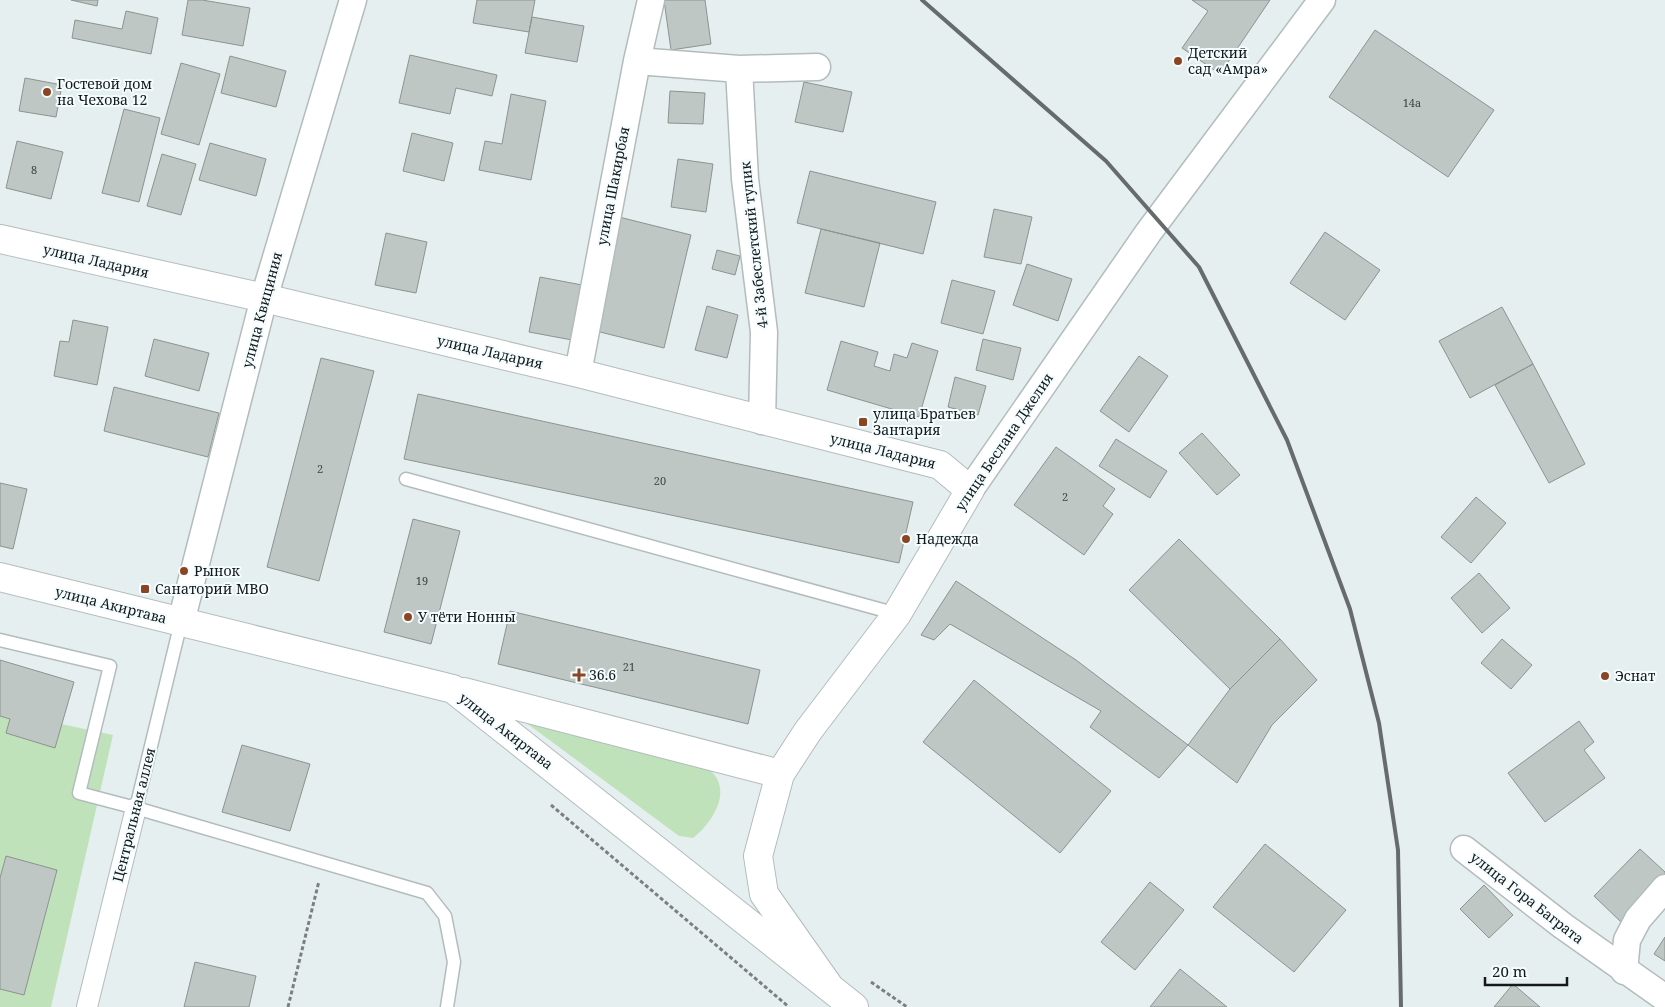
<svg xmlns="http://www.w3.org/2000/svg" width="1665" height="1007" viewBox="0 0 1665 1007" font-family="'Noto Serif',serif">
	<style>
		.green { fill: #c0e2bb }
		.building { fill: #bec7c4; stroke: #8c9391 }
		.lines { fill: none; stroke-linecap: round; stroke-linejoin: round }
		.service-casing { stroke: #b3bcbd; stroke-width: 15 }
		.pedestrian-casing { stroke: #b3bcbd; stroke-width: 22 }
		.minor-casing { stroke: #b3bcbd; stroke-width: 29 }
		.trunk-casing { stroke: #b3bcbd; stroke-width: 30 }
		.path { stroke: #7a8080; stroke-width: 3; stroke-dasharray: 4 2.5; stroke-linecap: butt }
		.service { stroke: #fff; stroke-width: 12 }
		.pedestrian { stroke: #fff; stroke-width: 20 }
		.minor { stroke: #fff; stroke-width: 26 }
		.trunk { stroke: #fff; stroke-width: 28 }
		.rail { stroke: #666c6c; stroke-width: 4 }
		.poi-dot { fill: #8c4522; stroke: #f3fcfe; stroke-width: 2 }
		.labels { text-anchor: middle; stroke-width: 4; stroke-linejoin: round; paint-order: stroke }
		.number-label { font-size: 11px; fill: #3f4443 }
		.poi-label { font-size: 14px; fill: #151818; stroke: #f3fcfe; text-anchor: start }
		.street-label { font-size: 14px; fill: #151818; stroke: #f3fcfe }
	</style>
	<rect width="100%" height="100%" fill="#e6eff0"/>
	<path class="green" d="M0 711 113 735 51 1007H0Z
		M521 719 700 763C704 766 709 769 713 773 732 794 710 825 693 838L679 836Z"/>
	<path class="building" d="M71 0H98L97 6Z
		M188 0H202L250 8 243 46 182 35Z
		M477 0H535L529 32 473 23Z
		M664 0H705L711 44 671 50Z
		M1192 0H1270L1220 74 1182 48 1208 11Z
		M126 11 158 18 151 54 72 38 75 20 122 29Z
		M532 17 584 26 577 62 525 53Z
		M1375 30 1494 110 1448 177 1329 97Z
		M410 55 497 75 492 96 456 88 450 114 399 103Z
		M230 56 286 71 276 107 221 93Z
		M181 63 220 74 199 145 161 134Z
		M25 78 62 85 56 117 19 111Z
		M804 82 852 92 843 132 795 122Z
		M670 91 705 93 703 124 668 123Z
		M511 94 546 101 531 180 479 170 485 141 502 144Z
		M124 109 160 118 139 202 102 193Z
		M412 133 453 143 444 181 403 171Z
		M17 141 63 152 51 199 6 188Z
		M210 143 266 159 256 196 199 180Z
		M162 154 196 164 181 215 147 206Z
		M678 159 713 164 706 212 671 207Z
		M810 171 936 202 923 254 797 223Z
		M994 209 1032 217 1021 264 984 257Z
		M619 217 691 235 664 348 592 330Z
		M821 229 880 243 864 307 805 293Z
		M1325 232 1380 270 1345 320 1290 283Z
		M386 233 427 242 416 293 375 285Z
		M717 250 740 256 735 275 712 269Z
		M1027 264 1072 279 1058 321 1013 305Z
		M540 277 582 285 572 340 529 332Z
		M952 280 995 291 983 334 941 323Z
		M707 306 738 315 727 358 695 350Z
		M1502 307 1533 364 1470 398 1439 341Z
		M73 320 108 327 97 385 54 376 60 341 69 342Z
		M154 339 209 353 199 391 145 376Z
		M983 339 1021 348 1013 380 976 370Z
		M841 341 878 352 874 366 890 371 894 354 907 358 912 343 938 351 919 417 827 390Z
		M1139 356 1168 376 1129 432 1100 411Z
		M321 358 374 371 319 581 267 567Z
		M1533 364 1585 464 1549 483 1495 385Z
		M955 377 986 386 978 415 948 407Z
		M114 387 219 413 208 457 104 431Z
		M418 394 913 502 899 563 404 459Z
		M1202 433 1240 475 1217 495 1179 453Z
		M1116 439 1167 471 1150 498 1099 466Z
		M1056 447 1115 489 1103 506 1113 514 1084 555 1014 505Z
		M0 483 27 489 13 549 0 546Z
		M1476 497 1506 523 1471 563 1441 537Z
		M413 519 460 531 431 644 384 632Z
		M1179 539 1280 639 1230 689 1129 590Z
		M1479 573 1510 608 1482 633 1451 598Z
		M956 581 1076 660 1188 745 1159 778 1090 727 1101 711 950 624 934 640 921 635Z
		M510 611 760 670 748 724 498 664Z
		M1280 639 1317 680 1272 725 1237 783 1188 745 1230 689Z
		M1502 639 1532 665 1511 689 1481 663Z
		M0 660 74 682 55 748 6 733 10 719 0 716Z
		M974 680 1111 791 1060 853 923 742Z
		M1579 721 1594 742 1584 750 1605 778 1545 822 1508 773Z
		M242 745 310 764 290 831 222 812Z
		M1265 844 1346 910 1294 972 1213 907Z
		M1640 849 1665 872V877L1621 922 1594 896Z
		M6 856 57 870 24 995 0 989V878Z
		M1150 882 1184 910 1135 970 1101 942Z
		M1484 885 1513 915 1489 938 1460 909Z
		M1665 937V961L1654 954Z
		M195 962 256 976 249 1007H184Z
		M1180 969 1227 1007H1150Z
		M1513 984 1540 1007H1494Z"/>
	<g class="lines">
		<defs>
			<path id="service" d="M406 479 897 614
				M0 640 110 666 79 793 136 808 427 893 445 916 454 962 447 1007
				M136 808 181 622"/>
			<path id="pedestrian" d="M87 1007 136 808"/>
			<path id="minor" d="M637 61 739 69 817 67
				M739 69 745 179 764 332 762 421
				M578 373 637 61 651 0
				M970 490 1148 233 1322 0
				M181 622 264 298 353 0
				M1464 849 1563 926 1665 998
				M1624 971 1627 940 1638 919 1665 888"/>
			<path id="trunk" d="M0 239 264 298 578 373 940 465 970 490 897 614 808 731 780 774 758 856 764 894 828 985
				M0 577 453 689 854 1007
				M464 692 780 774"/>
		</defs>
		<use href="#service" class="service-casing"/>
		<use href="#pedestrian" class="pedestrian-casing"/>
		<use href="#minor" class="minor-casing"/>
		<use href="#trunk" class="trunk-casing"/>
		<path class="path" d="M551 805 789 1007
			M871 982 907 1007
			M288 1007 319 881"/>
		<use href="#service" class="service"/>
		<use href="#pedestrian" class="pedestrian"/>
		<use href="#minor" class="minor"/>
		<use href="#trunk" class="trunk"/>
		<path class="rail" d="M922 0 1106 161 1199 267 1287 440 1350 609 1379 723 1398 850 1401 1007"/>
	</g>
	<g class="poi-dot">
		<circle cx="1178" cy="61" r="5"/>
		<circle cx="47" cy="92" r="5"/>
		<rect x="858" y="417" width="10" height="10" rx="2.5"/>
		<circle cx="906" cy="539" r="5"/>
		<circle cx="184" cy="571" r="5"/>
		<rect x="140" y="584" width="10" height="10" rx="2.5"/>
		<circle cx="408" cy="617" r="5"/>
		<path d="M576.5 667.5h5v5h5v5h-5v5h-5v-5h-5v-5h5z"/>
		<circle cx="1605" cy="676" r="5"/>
	</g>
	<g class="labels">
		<g class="number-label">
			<text x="1412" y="107">14а</text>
			<text x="34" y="174">8</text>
			<text x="320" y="473">2</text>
			<text x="660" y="485">20</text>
			<text x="1065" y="501">2</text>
			<text x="422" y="585">19</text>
			<text x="629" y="671">21</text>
		</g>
		<g class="poi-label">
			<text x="1188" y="58">Детский<tspan x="1188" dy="16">сад «Амра»</tspan></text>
			<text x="57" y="89">Гостевой дом<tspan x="57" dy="16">на Чехова 12</tspan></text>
			<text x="873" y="419">улица Братьев<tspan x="873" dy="16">Зантария</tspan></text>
			<text x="916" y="544">Надежда</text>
			<text x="194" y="576">Рынок</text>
			<text x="155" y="594">Санаторий МВО</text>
			<text x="418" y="622">У тёти Нонны</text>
			<text x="589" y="680">36.6</text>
			<text x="1615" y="681">Эснат</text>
		</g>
		<g class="street-label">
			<text transform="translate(613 186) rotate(-79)" y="5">улица Шакирбая</text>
			<text transform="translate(754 245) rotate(-96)" y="5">4-й Забеслетский тупик</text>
			<text transform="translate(96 261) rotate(13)" y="5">улица Ладария</text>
			<text transform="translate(262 310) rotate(-75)" y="5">улица Квициния</text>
			<text transform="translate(490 352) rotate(13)" y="5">улица Ладария</text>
			<text transform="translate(1004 442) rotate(-56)" y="5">улица Беслана Джелия</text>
			<text transform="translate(883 451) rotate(14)" y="5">улица Ладария</text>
			<text transform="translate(111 605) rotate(14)" y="5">улица Акиртава</text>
			<text transform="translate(506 731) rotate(38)" y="5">улица Акиртава</text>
			<text transform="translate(134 815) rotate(-76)" y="5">Центральная аллея</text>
			<text transform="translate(1527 898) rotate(38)" y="5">улица Гора Баграта</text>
		</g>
	</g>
	<path d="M1485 977v8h82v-8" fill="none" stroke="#151818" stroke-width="2.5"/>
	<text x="1492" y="977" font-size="15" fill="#151818" stroke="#f3fcfe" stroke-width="4" paint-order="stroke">20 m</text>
</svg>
